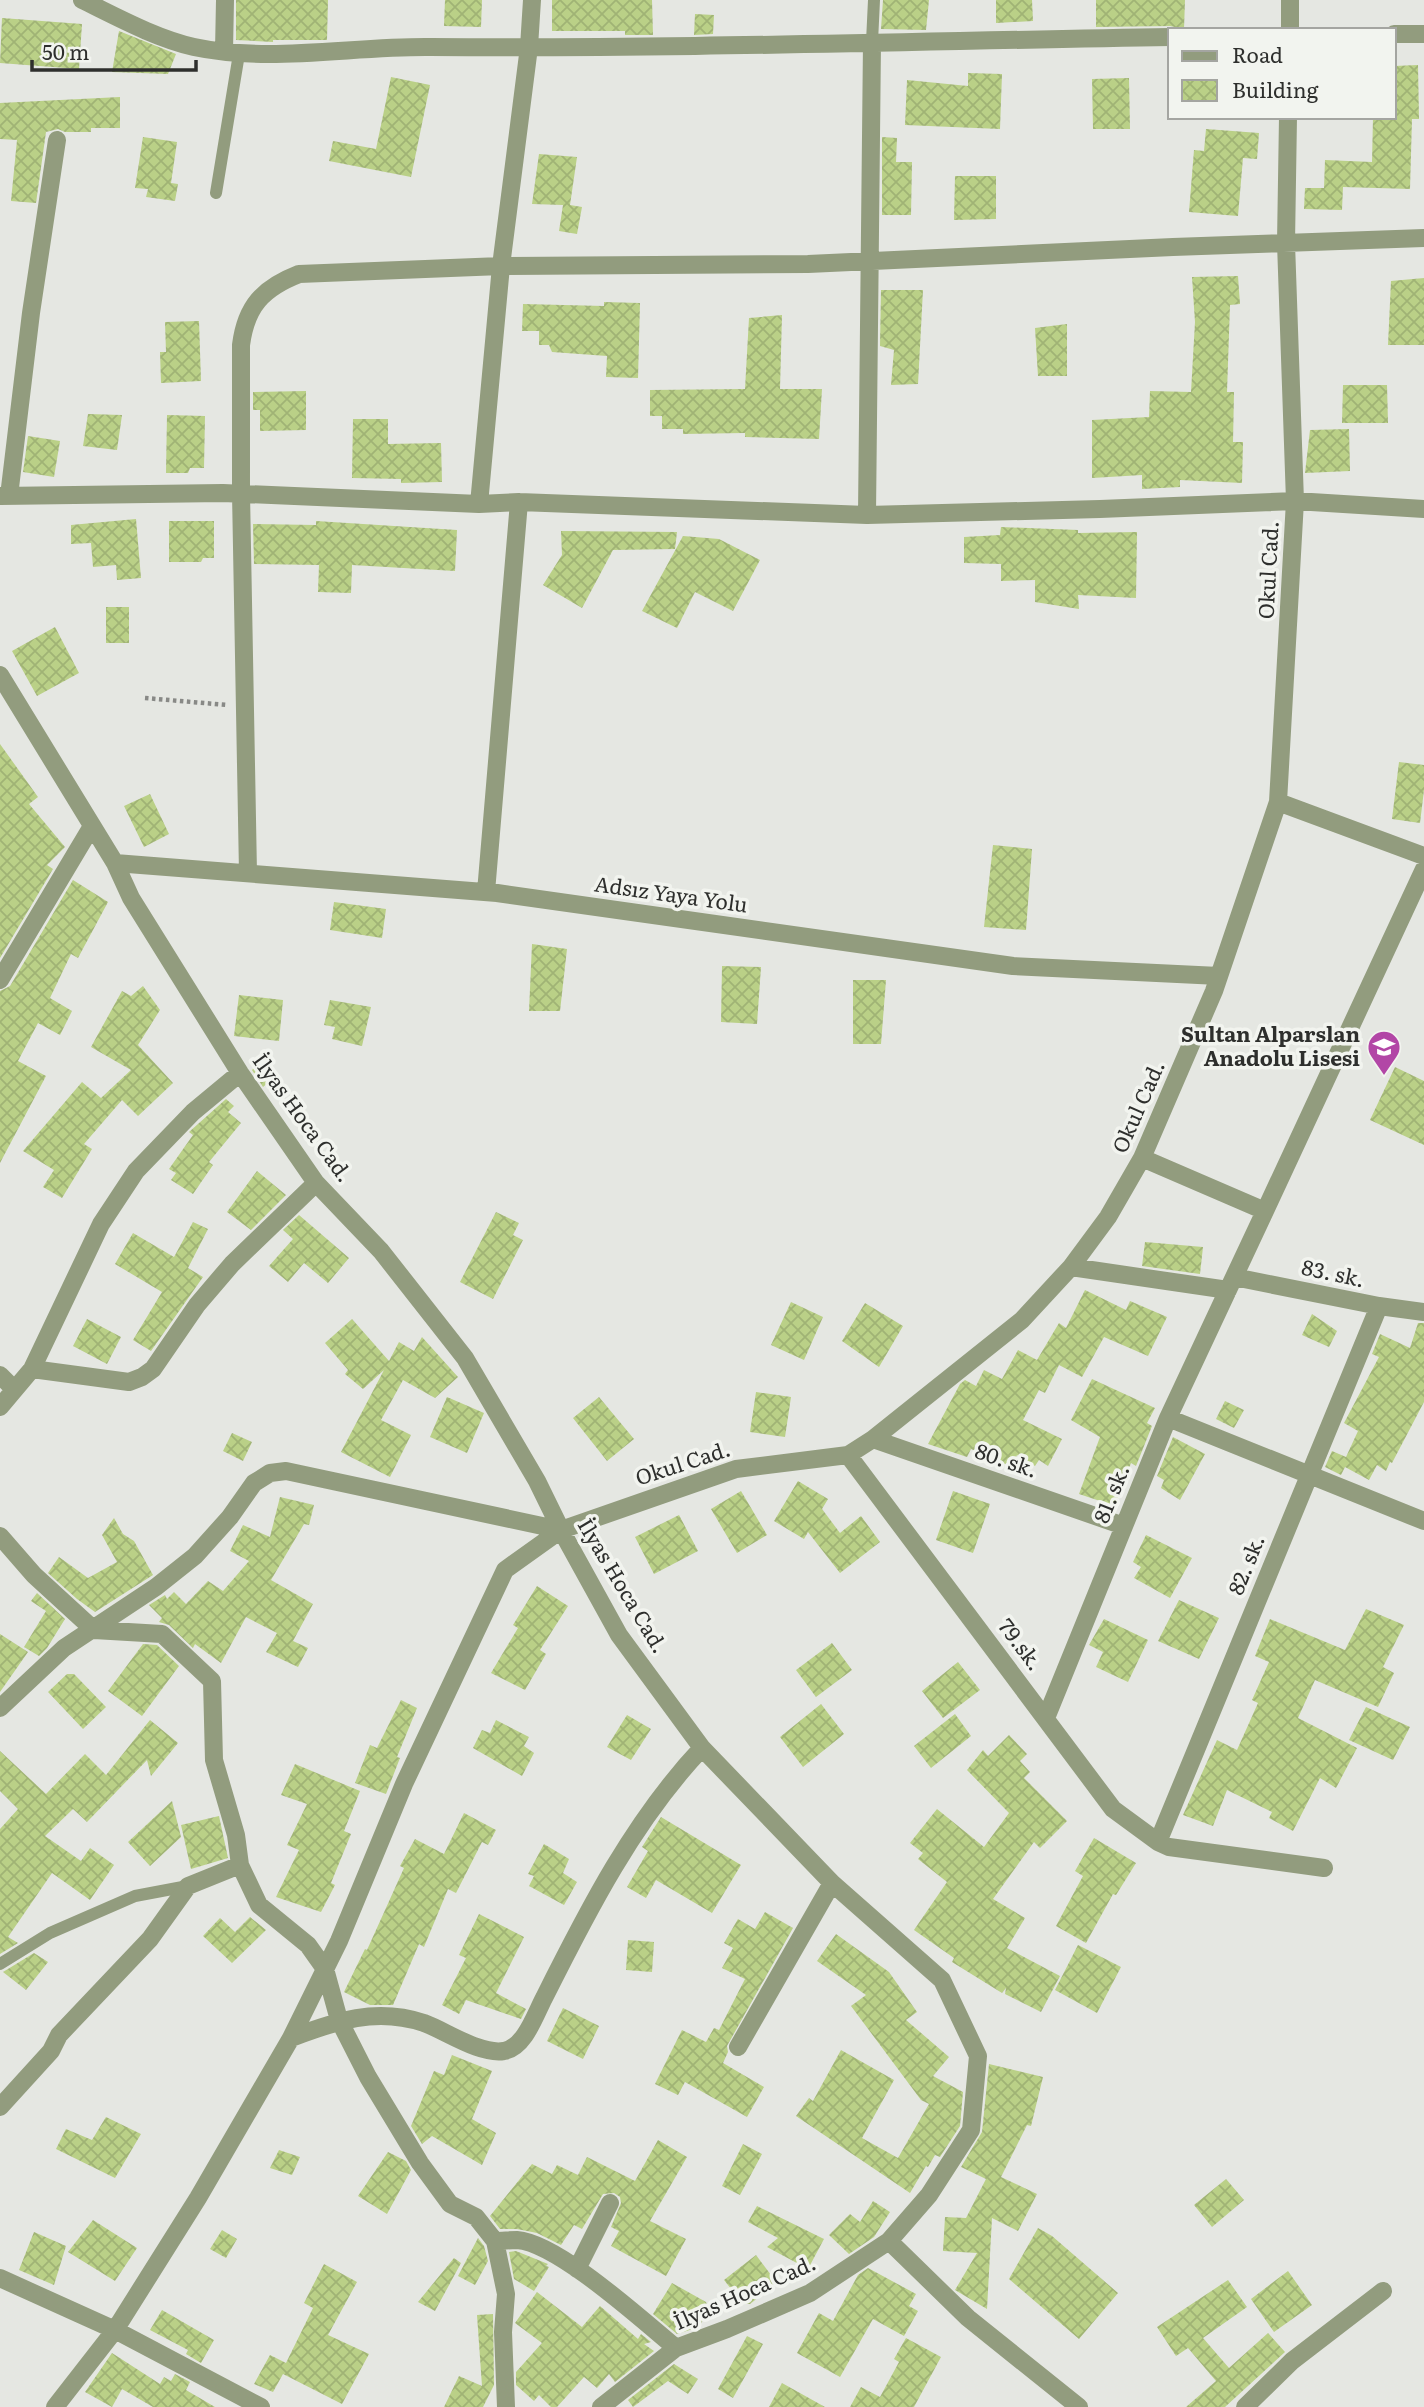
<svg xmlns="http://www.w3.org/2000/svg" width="1424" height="2407" viewBox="0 0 1424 2407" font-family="Literata,serif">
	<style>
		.building { fill: url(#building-cross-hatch) }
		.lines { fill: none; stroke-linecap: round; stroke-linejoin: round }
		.path { stroke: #888986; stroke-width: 4.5; stroke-dasharray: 3.5 3.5; stroke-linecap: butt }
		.service { stroke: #929c7e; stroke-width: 12 }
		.minor { stroke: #929c7e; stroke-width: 18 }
		.labels { text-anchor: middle; stroke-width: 7; stroke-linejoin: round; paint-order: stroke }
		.street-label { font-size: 21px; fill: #2e2f2d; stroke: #f2f4ef }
		.poi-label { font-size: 21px; font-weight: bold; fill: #2e2f2d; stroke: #f2f4ef; text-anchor: end }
	</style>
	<defs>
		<pattern id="building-cross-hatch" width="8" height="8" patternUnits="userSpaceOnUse" patternTransform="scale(1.75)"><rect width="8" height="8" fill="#bad087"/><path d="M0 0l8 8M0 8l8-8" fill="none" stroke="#a0b375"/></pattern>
	</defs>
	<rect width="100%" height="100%" fill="#e5e7e2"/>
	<path class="building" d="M236 0H328L327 40H273V42L236 40Z
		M445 0H482L481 27 444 26Z
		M552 0H652L653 35H625V31H552Z
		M883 0H929L926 30 881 29Z
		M996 0H1032L1033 21 996 23Z
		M1096 0H1185L1184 29 1170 26 1096 27Z
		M695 14 714 15 713 34 694 35Z
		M2 18 82 24 79 69 0 63Z
		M119 31 176 54 168 74 112 72Z
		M1418 65 1419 119H1412L1410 189 1343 187 1342 210 1304 209 1305 188H1324L1325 160 1372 162 1373 117H1394V66Z
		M968 73 1002 74 1000 129 905 125 907 80 968 86Z
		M391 77 430 85 411 177 329 161 333 141 376 149Z
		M1129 78 1130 129H1093L1092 79Z
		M120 97V128H91V132H65L58 129 46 132 36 203 11 201 17 140 0 139V103Z
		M1206 129 1259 133 1257 159 1243 158 1238 216 1189 212 1194 150 1204 151Z
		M143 137 177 142 171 183 178 184 175 201 146 197 148 189 135 188Z
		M882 137 897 138 896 162H912L911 215H882Z
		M539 154 577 157 570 205 582 207 577 234 559 231 563 205 532 204Z
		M955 176H996V219L954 220Z
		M1238 276 1240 304 1230 305 1227 392H1234L1233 442H1243L1242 483 1180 480V487L1142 489V475L1092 478V420L1149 417 1150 391 1191 392 1195 322 1192 277Z
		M1424 278V345H1388L1391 281Z
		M881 290H923L918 384 891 385 894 350 880 346Z
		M604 302 640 303 638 378 606 377 607 356 552 352 549 345H539V331H522L523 304 604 306Z
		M782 315 780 389H822L819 439 745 437V433L683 434V429H662V416H650V390L745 389 749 318Z
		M199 321 201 381 161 383 160 352H166L165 322Z
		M1067 324V376H1038L1035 328Z
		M1343 385H1387L1388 423H1342Z
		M306 391V430L260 431V410H253V392Z
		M88 414 122 415 117 450 83 446Z
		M167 415 205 416 204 468H190L188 473H166Z
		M353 419H388V444L441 443 442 482 401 483V479L352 478Z
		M1349 429 1350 471 1305 473 1310 430Z
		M28 436 60 441 54 477 23 472Z
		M136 519 141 578 117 580 116 565 93 567 91 543 71 544V525Z
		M169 521H214V558H203L201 562H169Z
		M316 521 457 530 455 571 352 565 351 593 318 592 319 565 254 564 253 524 316 525Z
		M1001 527 1078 530V533L1137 532 1136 598 1078 595 1079 609 1035 602V580L1001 581V564L964 563V537L1000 535Z
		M561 531 677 532 675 549 613 550 582 608 543 585 562 555Z
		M683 536 719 539 760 560 733 611 695 592 677 628 642 611Z
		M106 607H129V643H106Z
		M55 627 79 673 37 696 12 651Z
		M0 744 38 797 29 804 65 847 47 865 53 869 0 958Z
		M1399 762 1424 765V790L1420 823 1392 819Z
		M150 794 169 834 144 847 124 806Z
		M993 845 1032 849 1026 930 984 927Z
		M73 880 108 902 78 958 71 954 50 998 72 1011 60 1035 38 1023 18 1061 46 1076 0 1163V991L10 986Z
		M334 902 386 909 382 938 330 930Z
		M532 944 567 949 560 1011H529Z
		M722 966 761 967 757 1024 721 1022Z
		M853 980H886L881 1044H853Z
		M143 986 160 1010 138 1045 173 1083 138 1116 122 1100 84 1144 92 1149 62 1198 43 1187 54 1170 23 1151 82 1082 101 1098 131 1070 91 1047 122 991 131 996Z
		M239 995 283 1000 279 1041 234 1036Z
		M330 1000 371 1007 362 1046 332 1039 335 1027 324 1025Z
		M264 1059 277 1075 263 1087 252 1070Z
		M1395 1067 1424 1081V1145L1370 1120Z
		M226 1099 234 1106 228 1112 241 1123 209 1162 213 1165 193 1194 171 1180 176 1173 169 1169 193 1135 189 1132Z
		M257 1171 286 1195 251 1230 227 1212Z
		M496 1212 519 1223 513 1235 523 1240 493 1299 460 1282Z
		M299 1215 349 1258 328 1283 304 1263 288 1282 269 1266 293 1239 283 1230Z
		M193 1222 208 1229 188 1268 203 1277 151 1351 133 1340 162 1292 115 1264 133 1233 174 1257Z
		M1145 1242 1203 1247 1200 1274 1142 1266Z
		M1085 1290 1126 1310 1130 1301 1167 1317 1148 1356 1104 1337 1082 1377 1059 1365 1045 1393 1039 1390 1023 1420 1062 1439 1048 1466 1039 1460 1035 1466 1017 1455 1012 1467 971 1449 967 1457 928 1444 960 1384 965 1380 976 1386 984 1370 1002 1379 1018 1350 1037 1360 1059 1323 1066 1328Z
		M791 1302 823 1317 804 1360 771 1345Z
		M865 1303 903 1326 879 1367 842 1341Z
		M1312 1314 1337 1331 1329 1347 1302 1335Z
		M87 1319 121 1337 107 1364 73 1346Z
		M352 1319 389 1361 399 1342 414 1351 422 1337 458 1377 435 1398 403 1380 381 1420 411 1435 390 1477 341 1452 384 1370 363 1389 345 1374 348 1370 325 1343Z
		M1418 1323H1424V1402L1392 1463 1390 1462 1386 1471 1377 1465 1369 1480 1345 1467 1341 1475 1325 1467 1332 1451 1346 1457 1358 1431 1344 1423 1379 1357 1372 1354 1380 1334 1410 1348Z
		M1092 1379 1155 1408 1147 1423 1152 1426 1136 1466 1131 1463 1115 1506 1079 1494 1100 1437 1071 1420Z
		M756 1392 791 1397 785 1437 750 1432Z
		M447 1397 484 1413 467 1453 430 1437Z
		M599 1397 634 1439 607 1461 573 1418Z
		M1225 1401 1244 1410 1234 1428 1216 1419Z
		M232 1433 252 1442 243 1461 223 1451Z
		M1173 1437 1205 1454 1180 1500 1161 1488 1164 1480 1157 1476Z
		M798 1481 828 1499 822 1509 840 1533 861 1516 880 1542 840 1573 808 1532 804 1539 774 1521Z
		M741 1491 767 1535 737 1553 711 1509Z
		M953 1491 990 1504 973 1553 936 1540Z
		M280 1497 314 1505 309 1525 304 1524 271 1580 313 1604 293 1641 308 1648 298 1667 266 1652 277 1633 246 1617 221 1663 195 1644 193 1648 169 1625 159 1622 162 1618 149 1605 165 1595 167 1599 174 1592 186 1604 208 1581 223 1591 249 1561 230 1551 243 1525 270 1537Z
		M679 1515 698 1551 654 1574 635 1537Z
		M114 1518 123 1534 134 1541 153 1575 95 1612 77 1599 48 1573 59 1557 88 1578 117 1562 102 1535Z
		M1146 1535 1192 1558 1170 1598 1134 1578 1141 1567 1133 1562Z
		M537 1586 568 1606 540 1650 546 1654 525 1690 491 1673 518 1628 513 1625Z
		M37 1593 65 1619 47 1648 39 1656 24 1647 46 1611 31 1601Z
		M1179 1600 1219 1618 1199 1659 1158 1641Z
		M1366 1609 1404 1625 1383 1667 1394 1673 1378 1707 1315 1680 1298 1718 1357 1748 1336 1788 1320 1778 1293 1831 1269 1818 1272 1812 1227 1790 1213 1826 1183 1815 1217 1740 1237 1750 1258 1703 1252 1700 1269 1662 1255 1656 1270 1619 1345 1650Z
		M1104 1619 1148 1640 1128 1682 1096 1667 1103 1652 1089 1645Z
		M0 1634 28 1652 0 1692Z
		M832 1643 852 1670 816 1697 796 1670Z
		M143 1644 157 1645 179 1666 142 1716 108 1691Z
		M958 1662 980 1690 943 1718 922 1691Z
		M67 1674H74L106 1707 83 1729 48 1692Z
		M401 1700 417 1708 397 1757 400 1758 386 1794 355 1783 370 1745 377 1748Z
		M821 1704 844 1734 803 1767 780 1737Z
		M1366 1707 1410 1727 1393 1760 1349 1740Z
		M955 1714 971 1736 931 1768 914 1746Z
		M627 1715 651 1729 631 1760 607 1747Z
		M150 1720 178 1743 151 1776 147 1760 87 1822 73 1809 45 1836 81 1861 90 1848 114 1865 90 1900 52 1873 8 1937 18 1943 0 1954V1829L18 1809 0 1791V1751L46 1794 85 1754 106 1775Z
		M496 1720 529 1737 524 1746 534 1753 522 1776 473 1748 482 1730 490 1733Z
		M1009 1735 1027 1754 1020 1761 1030 1772 1024 1778 1067 1821 1040 1848 1034 1842 993 1899 1025 1918 1007 1948 1060 1976 1041 2012 1005 1994 1006 1988 1002 1993 952 1962 954 1958 914 1930 947 1882 918 1859 923 1853 910 1843 937 1809 984 1847 1009 1813 967 1770 983 1750 988 1756Z
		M295 1764 360 1791 344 1831 351 1834 331 1883 335 1885 321 1912 276 1897 299 1850 287 1845 307 1804 281 1795Z
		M172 1801 181 1837 150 1866 128 1842Z
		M464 1813 496 1830 488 1845 482 1842 456 1893 448 1889 424 1947 419 1944 393 2005H370L344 1992 365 1949 367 1950 404 1868 400 1866 415 1839 444 1854Z
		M219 1816 228 1858 191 1869 181 1825Z
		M661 1817 741 1865 712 1913 656 1880 646 1898 627 1887 648 1851 642 1847Z
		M1094 1838 1136 1863 1116 1895 1113 1894 1086 1943 1056 1926 1083 1876 1075 1871Z
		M544 1844 569 1859 563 1873 577 1882 564 1905 529 1886 534 1876 528 1874Z
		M765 1912 793 1928 727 2046 728 2052 723 2063 764 2087 747 2117 685 2082 678 2095 655 2084 682 2030 706 2042 714 2028 719 2030 745 1979 722 1968 733 1948 724 1943 738 1919 755 1929Z
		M479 1914 524 1937 496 1993 526 2009 521 2019 466 2000 459 2014 442 2005 466 1958 459 1955Z
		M250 1917 266 1930 232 1963 203 1936 220 1918 235 1932Z
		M836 1934 889 1972 917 2012 906 2020 949 2057 933 2076 963 2092 960 2126 940 2157 935 2155 928 2167 926 2166 910 2193 796 2116 809 2098 813 2101 841 2050 894 2080 862 2138 898 2158 929 2104 921 2100 851 2006 866 1995 817 1961Z
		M628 1940 654 1942 652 1972 626 1970Z
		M1078 1945 1121 1967 1097 2013 1055 1990Z
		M34 1953 48 1962 26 1990 3 1972Z
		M563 2008 599 2026 583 2059 547 2041Z
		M452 2055 492 2071 472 2119 496 2133 482 2165 432 2136 422 2144 411 2126 434 2071 444 2075Z
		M989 2064 1043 2077 1031 2126 1027 2125 1001 2177 1037 2194 1018 2231 992 2218 987 2309 955 2290 977 2253 943 2251 945 2217 966 2218 986 2179 961 2167 982 2132Z
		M106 2117 141 2134 115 2178 56 2149 66 2129 92 2140Z
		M658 2140 687 2157 650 2221 686 2239 666 2276 611 2246 619 2231 611 2227 621 2203 620 2197 614 2193 603 2194 582 2229 574 2225 561 2245 537 2233 517 2229H500L490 2216 532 2164 552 2174 557 2165 578 2175 587 2157 635 2181Z
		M743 2144 762 2154 740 2195 722 2186Z
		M279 2150 300 2157 292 2175 270 2168Z
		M388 2152 406 2161 411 2170 387 2214 358 2196Z
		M1226 2179 1244 2200 1212 2227 1194 2205Z
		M873 2201 890 2212 874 2237 849 2254 829 2235 850 2214 860 2222Z
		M757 2206 824 2239 808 2269 767 2247 778 2238 748 2222Z
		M93 2220 137 2248 115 2281 68 2252Z
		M1038 2228 1052 2236 1118 2293 1079 2339 1009 2279Z
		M222 2230 237 2239 226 2258 210 2249Z
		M34 2232 66 2246 54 2285 19 2270Z
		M478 2238 484 2246 488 2261 475 2285 458 2276Z
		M516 2251 548 2264 546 2266 549 2267 534 2291 514 2279 509 2252Z
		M756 2255 777 2283 750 2304H743L724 2280Z
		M454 2258 461 2263 435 2311 418 2302Z
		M324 2264 357 2282 328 2335 369 2354 342 2404 283 2374 273 2392 254 2384 270 2355 286 2363 313 2308 304 2303Z
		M868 2268 916 2294 909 2306 918 2311 904 2336 873 2319 840 2377 797 2353 819 2313 833 2321 858 2275Z
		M1288 2271 1312 2305 1274 2332 1251 2299Z
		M1228 2280 1247 2307 1203 2338 1229 2368 1268 2333 1285 2352 1225 2407H1186L1216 2381 1188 2348 1176 2356 1157 2327Z
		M672 2283 706 2302 709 2310 699 2327 677 2334 653 2314Z
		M537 2292 582 2327 600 2306 638 2339 641 2334 651 2342 644 2344 654 2351 615 2382 609 2374 597 2388 584 2377 557 2407H551L539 2395 534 2401 516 2385V2372L542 2343 515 2323Z
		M162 2310 214 2340 201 2363 186 2354 188 2350 150 2330Z
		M493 2314 494 2385 483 2407H444L459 2376 482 2386 477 2315Z
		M747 2336 763 2344 733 2398 718 2389Z
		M906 2338 941 2357 914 2407H850L861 2387 880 2397 899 2362 894 2359Z
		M112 2353 160 2384 164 2377 171 2381 175 2374 190 2382 186 2390 215 2407H153L122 2389 112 2407 85 2392Z
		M674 2364 698 2379 688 2394 668 2381 633 2407 628 2400Z
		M782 2383 825 2407H769Z"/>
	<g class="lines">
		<path class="path" d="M145 698 227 705"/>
		<path class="service" d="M872 42 874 0
			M216 193 239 54
			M0 1964 50 1933 135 1896 188 1886"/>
		<path class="minor" d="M82 0C117 17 155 38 194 47 269 63 353 46 430 47 677 49 924 41 1170 37
			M1290 0V30
			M1394 34H1424
			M224 51 225 0
			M0 496 223 493 479 504 519 502 867 515 1100 509 1295 501 1286 243 1288 117
			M9 496 31 313 57 140
			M479 504 501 266 808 264 1173 247 1424 238
			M867 515 872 42
			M0 675 115 863 131 898 240 1073 316 1183 381 1251 465 1358 537 1481 561 1530 619 1635 702 1748 832 1883 942 1980 978 2056 971 2130 929 2195 889 2241 810 2293 727 2329 676 2348 601 2407
			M1278 802 1424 856
			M115 863 497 893 1013 966 1219 976
			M248 873 241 493V345C246 306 263 288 299 274L501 266 529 47 532 0
			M486 892 519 502
			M0 980 92 826
			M1142 1158 1265 1211 1424 869
			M1071 1267 1228 1290
			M1234 1277 1379 1306 1424 1312
			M32 1369 101 1224 136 1171 193 1112 240 1073
			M0 1375 14 1389
			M0 1407 32 1369 129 1382 142 1377 153 1369 197 1305 232 1264 316 1183
			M1168 1418 1424 1521
			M873 1439 1124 1526
			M848 1455 1113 1809 1158 1842 1169 1847 1324 1868
			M0 1536 34 1575 94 1630 162 1634 212 1681 214 1760 236 1835 240 1865 259 1905 308 1945 325 1969 339 2020 368 2077 420 2163 450 2204 476 2217 495 2241 506 2294 503 2332 506 2407
			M0 1708 64 1648 156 1587 195 1556 230 1517 254 1483 270 1473 286 1471 561 1530
			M1046 1718 1168 1418 1265 1211
			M1158 1842 1379 1306
			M291 2038C336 2021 376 2007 424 2023 446 2031 480 2055 504 2051 525 2047 535 2015 544 1998 588 1910 634 1820 702 1748
			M738 2047 832 1883
			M0 2107 51 2051 59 2035 150 1939 188 1886 240 1865
			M495 2241C502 2241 510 2240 517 2240 558 2243 642 2320 676 2348
			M889 2241 968 2318 1079 2407
			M577 2269 610 2203
			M0 2278 115 2330 261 2407
			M55 2407 115 2330 198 2198 291 2038 339 1941 404 1784 505 1570 561 1530 736 1469 848 1455 873 1439 1022 1320 1071 1267 1108 1217 1142 1158 1214 991 1278 802 1295 501 1424 509
			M1245 2407 1292 2361 1383 2291"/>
	</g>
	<defs>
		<symbol id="school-pin" viewBox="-11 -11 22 30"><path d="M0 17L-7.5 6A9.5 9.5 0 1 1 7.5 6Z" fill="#b246a6" stroke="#f2f4ef"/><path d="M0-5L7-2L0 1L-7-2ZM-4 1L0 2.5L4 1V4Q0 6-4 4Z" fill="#fff"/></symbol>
	</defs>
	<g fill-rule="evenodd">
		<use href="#school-pin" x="1365" y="1028" width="38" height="52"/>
	</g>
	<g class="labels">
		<g class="street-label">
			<text transform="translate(1269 570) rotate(-87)" y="7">Okul Cad.</text>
			<text transform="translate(671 895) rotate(8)" y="7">Adsız Yaya Yolu</text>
			<text transform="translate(1139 1107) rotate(-66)" y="7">Okul Cad.</text>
			<text transform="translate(302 1118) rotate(54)" y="7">İlyas Hoca Cad.</text>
			<text transform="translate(1333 1274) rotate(12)" y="7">83. sk.</text>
			<text transform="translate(1006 1461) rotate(19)" y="7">80. sk.</text>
			<text transform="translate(683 1464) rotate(-18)" y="7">Okul Cad.</text>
			<text transform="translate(1112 1494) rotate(-68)" y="7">81. sk.</text>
			<text transform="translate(1247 1565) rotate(-68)" y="7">82. sk.</text>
			<text transform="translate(622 1586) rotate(59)" y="7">İlyas Hoca Cad.</text>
			<text transform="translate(1020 1645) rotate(53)" y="7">79.sk.</text>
			<text transform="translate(745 2293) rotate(-24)" y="7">İlyas Hoca Cad.</text>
		</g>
		<g class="poi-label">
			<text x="1360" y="1042">Sultan Alparslan<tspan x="1360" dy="24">Anadolu Lisesi</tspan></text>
		</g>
	</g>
	<rect x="1168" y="28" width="228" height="91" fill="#f2f4ef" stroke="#a4a5a1" stroke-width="2"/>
	<rect x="1182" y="51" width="35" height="10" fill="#929c7e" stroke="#a4a5a1" stroke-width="2"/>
	<text x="1232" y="63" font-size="21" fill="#2e2f2d">Road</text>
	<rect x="1182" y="80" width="35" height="21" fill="url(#building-cross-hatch)" stroke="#a4a5a1" stroke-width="2"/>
	<text x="1232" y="98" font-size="21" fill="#2e2f2d">Building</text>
	<path d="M32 60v10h164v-10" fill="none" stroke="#2e2f2d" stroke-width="3.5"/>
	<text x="42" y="60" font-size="21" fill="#2e2f2d" stroke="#f2f4ef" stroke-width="5" paint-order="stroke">50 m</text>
</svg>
